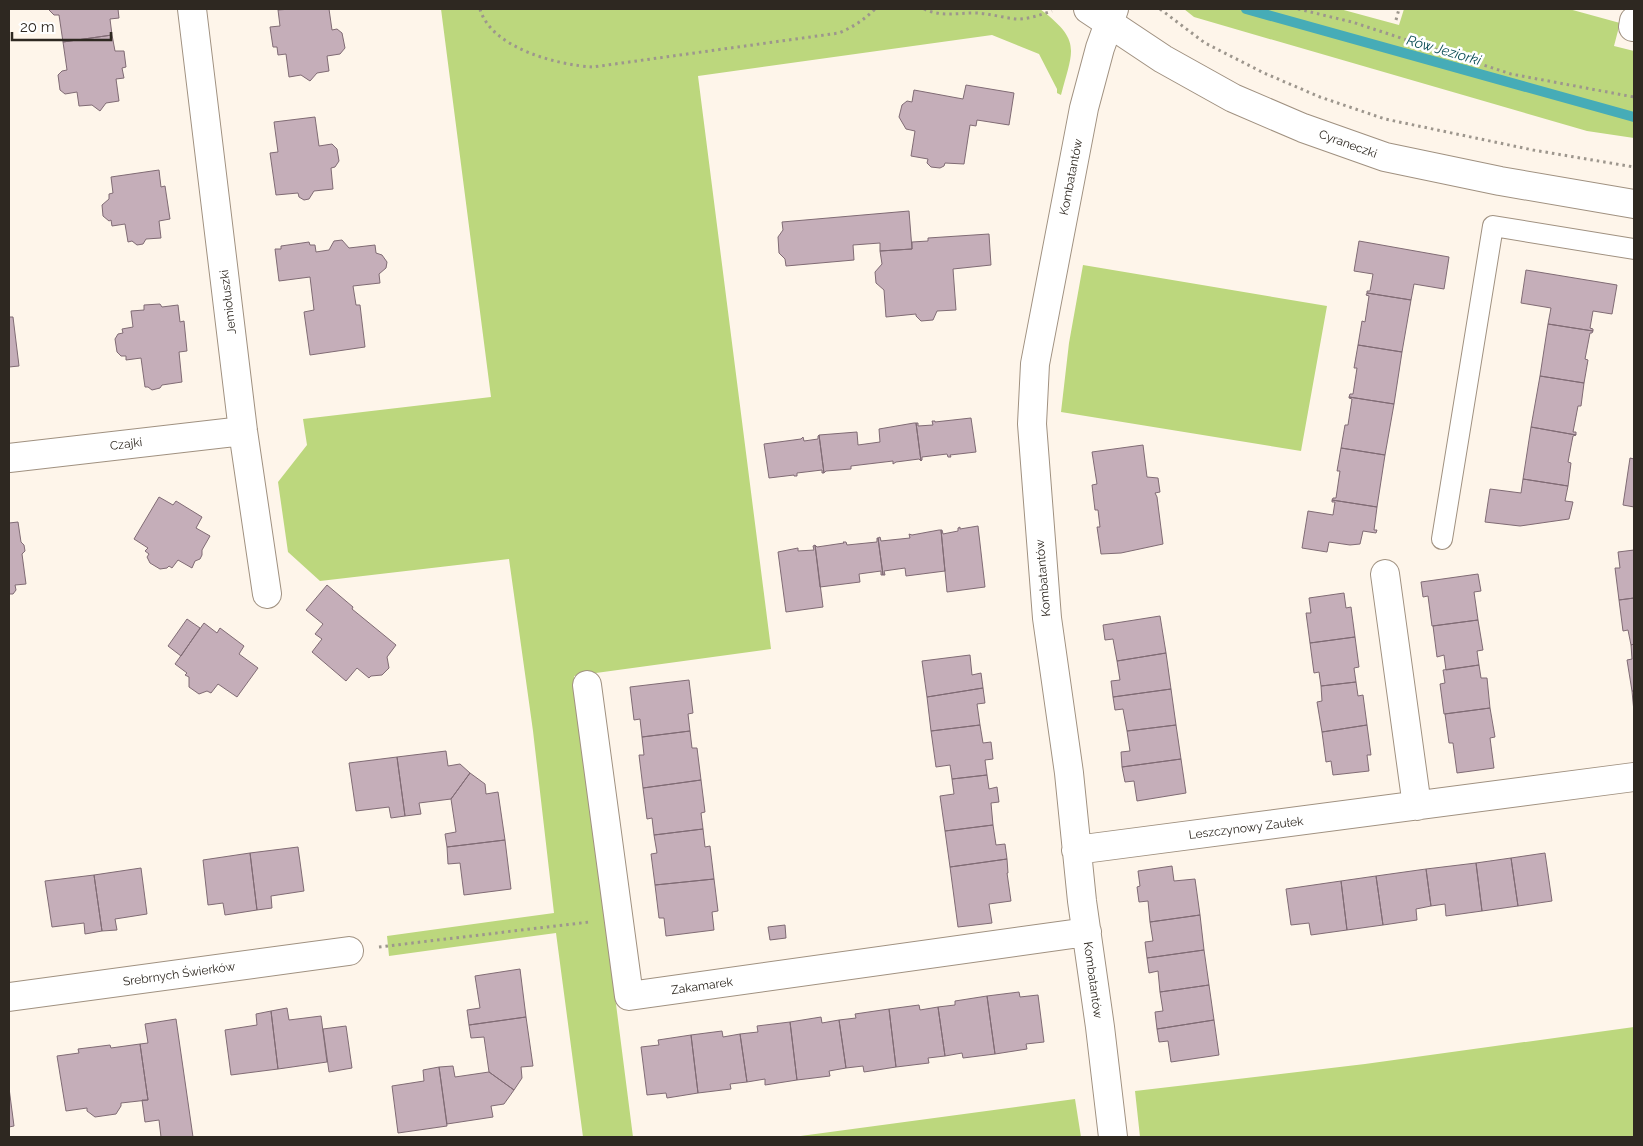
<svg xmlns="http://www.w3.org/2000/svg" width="1643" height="1146" viewBox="0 0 1643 1146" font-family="Raleway,sans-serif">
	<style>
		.green { fill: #bcd77d }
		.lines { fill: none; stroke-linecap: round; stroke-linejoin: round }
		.stream { stroke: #46acb7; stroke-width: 10 }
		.building { fill: #c5aeb9; stroke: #806b74 }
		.service-casing { stroke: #a09180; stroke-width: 22 }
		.minor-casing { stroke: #a09180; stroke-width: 30 }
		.tertiary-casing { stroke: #a09180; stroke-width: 30 }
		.path { stroke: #9d968d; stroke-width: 3; stroke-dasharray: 2.5 4; stroke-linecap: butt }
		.service { stroke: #fff; stroke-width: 20 }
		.minor { stroke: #fff; stroke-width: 28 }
		.tertiary { stroke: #fff; stroke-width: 28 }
		.labels { text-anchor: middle; stroke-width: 5; stroke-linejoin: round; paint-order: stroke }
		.street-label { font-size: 12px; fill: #2e2821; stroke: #fff }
		.water-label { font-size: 14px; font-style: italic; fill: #0b4d55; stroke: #fff }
	</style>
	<rect width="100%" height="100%" fill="#fef5ea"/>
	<path class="green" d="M441 9H1040C1082 41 1073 49 1061 95L1057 93V89L1039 54 992 35 698 76 771 649 574 676 633 1137H583L556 933 389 956 387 936 554 913 533 731 509 559 320 581 288 552 278 482 307 445 303 419 491 397Z
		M1184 9H1340L1399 25 1404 9H1569L1620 23 1614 46 1634 51V138L1587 131 1194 17Z
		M1083 265 1327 306 1301 451 1061 412 1069 343Z
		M1634 1027V1137H1140L1135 1091 1365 1064Z
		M1075 1099 1081 1137H793Z"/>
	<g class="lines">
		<path class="stream" d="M1246 9 1634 117"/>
	</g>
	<path class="building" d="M48 9H118L119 18 110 19 112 35 63 42 59 15H54Z
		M291 9H329L332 30 337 29 342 33 345 48 340 54 327 56 329 71 317 73 310 81 301 75 289 77 286 54 278 55 277 47H273L270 27 280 26 278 10Z
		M112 35 115 51H124L126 67 122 68 124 78 116 79 119 101 106 103 100 111 92 105 79 106 77 92 65 94 60 90 58 75 62 71 67 70 63 42Z
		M966 85 1014 93 1009 125 977 120 976 126 970 125 964 164 945 163 944 166 940 168 931 167 927 163 928 159 911 156 915 131 906 129 899 117 902 105 907 101 912 102 914 90 963 99Z
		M315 117 319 146 332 144 337 149 339 161 335 167 331 168 333 189 314 191 309 199 304 200 299 197 298 193 276 195 270 153 278 152 274 122Z
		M159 170 161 187 165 186 170 219 159 221 161 238 146 239 143 244 137 245 132 241 128 242 125 224 112 226 111 220 109 221 103 216 102 205 109 199V194L113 193 111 177Z
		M909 211 912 249 880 251V243L853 245 854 260 786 266 785 259 779 253 778 237 783 230 782 222Z
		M989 234 991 265 953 269 956 310 937 311 933 320 921 321 916 316V314L886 317 884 290 876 283 875 272 882 264 880 251 912 249V242L928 241V238Z
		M342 240 349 248 375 245 376 253 382 255 387 262 386 268 379 274 380 283 353 286 356 305H360L365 347 310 355 304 312 314 310 310 277 279 281 275 249H281V246L309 242 310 245H315L316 252 329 250 334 241Z
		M1359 241 1449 257 1444 289 1414 284 1411 300 1367 293V291H1370L1373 274 1354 271Z
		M1526 270 1617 285 1612 314 1593 311 1590 328 1593 329V331L1548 324 1551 308 1521 303Z
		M1367 293 1411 300 1402 352 1358 345 1362 321 1365 322 1369 296 1366 295Z
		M160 304 162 307 178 305 180 322 184 321 187 351 179 352 182 382 162 385 160 388 152 390 148 387H145L141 358 126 360V356H121L117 352 115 339 118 334 123 333 122 329 133 327 131 311 144 310V305Z
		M9 317H13L19 366 9 367Z
		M1548 324 1593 331 1592 333H1590L1585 359 1588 360 1584 383 1540 376Z
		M1358 345 1402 352 1394 404 1349 397 1350 394H1353L1357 368H1354Z
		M1540 376 1584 383 1581 406H1578L1573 432H1576V435L1531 427Z
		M1349 397 1394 404 1385 455 1341 448 1345 425H1348L1352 399 1349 398Z
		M971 418 976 452 950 455 951 457H948L947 454 922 457V460L921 461 916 423H918V426L933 425 932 421H935V422Z
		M914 423H916L921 461 919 459 896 462 893 464V461L851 466V469L826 471 824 473 819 435 857 432 858 445 880 442 879 429Z
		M1531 427 1576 435 1573 436 1568 462 1571 463 1568 486 1523 479Z
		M819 435 824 473H822V470L797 473V476H794V475L769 478 764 444 801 439 803 437 804 441 818 439V436Z
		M1143 445 1147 477 1158 478 1160 492 1155 493 1157 497 1163 544 1121 553 1101 554 1097 527H1100L1098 510H1095L1092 485 1097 484 1092 452Z
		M1341 448 1385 455 1377 507 1332 500 1333 498H1336L1340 471H1337Z
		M1630 458 1634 459V507L1623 505Z
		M1523 479 1568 486 1565 501 1573 502 1569 519 1520 526 1485 522 1490 489 1521 493Z
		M159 497 173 505 176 501 202 517 196 528 210 536 202 550V555L200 559 195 561 192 568 178 560 172 568 169 566 167 568 160 569 150 563 147 557 149 554 145 551 148 548 134 539Z
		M1332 500 1377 507 1374 530H1377L1376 533 1363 531 1360 544 1350 545 1329 542 1327 552 1302 548 1308 511 1333 515 1335 502H1332Z
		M18 522 21 542 24 545 25 551 22 554 26 584 15 585 16 590 13 594H9V523Z
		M978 526 985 587 947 592 941 530H942L943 534 958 531V528L960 527V529Z
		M939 530H941L945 571 906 576 905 568 884 571 885 575H883L878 538 880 537 881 541 910 538 909 534 912 535Z
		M877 538H878L883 575H881V571L859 574 860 582 820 587 815 545 817 547 844 543 843 542H846L847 545 877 542Z
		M815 545 823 607 786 612 778 552 798 548V551L814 550 813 546Z
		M1634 550V598L1619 600 1615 568H1620L1618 552Z
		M1478 574 1481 591 1474 592 1478 620 1432 626 1428 596 1423 597 1421 582Z
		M327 585 353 607 352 609 396 645 387 657 389 668 382 675 371 676 369 678 357 668 346 681 312 652 322 639 315 634 323 624 306 610Z
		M1344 593 1346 608 1351 607 1355 637 1310 643 1306 613H1311L1309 598Z
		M1634 598V644L1631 645 1628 630 1623 631 1619 600Z
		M1160 616 1166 653 1117 661 1113 639 1105 640 1103 625Z
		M187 619 200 628 181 656 168 646Z
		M1478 620 1483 650 1477 651 1479 665 1446 670 1444 655 1437 657 1433 626Z
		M204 623 217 633 220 628 244 646 239 654 258 668 237 697 218 684 211 693 207 691 199 694 189 687V677L185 675 187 673 175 664Z
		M1355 637 1359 667 1354 668 1356 682 1321 686 1319 672 1314 673 1310 643Z
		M1634 644V691H1632L1627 660 1632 659 1631 645Z
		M1166 653 1171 689 1113 697 1111 681 1120 680 1117 661Z
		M970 655 972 675 981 673 983 688 927 697 922 661Z
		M1479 665 1481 678H1487L1490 708 1444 714 1440 684 1445 683 1443 670Z
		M689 680 693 713 688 714 690 731 642 737 640 719 634 720 630 687Z
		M1356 682 1358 696 1363 695 1367 725 1322 732 1317 702 1322 701 1321 686Z
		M983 688 985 703 977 704 980 725 931 731 927 697Z
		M1171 689 1176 725 1127 731 1123 709 1115 710 1113 697Z
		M1632 691H1634V712Z
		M1490 708 1495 737 1490 738 1494 768 1457 773 1453 743H1449L1445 714Z
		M980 725 983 743 991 742 993 759 985 760 987 775 952 779 950 765 936 767 931 731Z
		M1176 725 1181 759 1122 767 1121 752 1130 751 1127 731Z
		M1367 725 1371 755H1367L1369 771 1333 775 1331 761 1326 762 1322 732Z
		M690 731 692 748H697L701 780 643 788 639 755H644L642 737Z
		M446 751 448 766 460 764 470 773 451 799 419 803 421 814 405 816 397 757Z
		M397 757 405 816 391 818 389 807 356 811 349 763Z
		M1181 759 1186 793 1137 801 1134 781 1125 782 1122 767Z
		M470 773 485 784 486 794 498 792 505 840 447 847 445 834 456 832 451 799Z
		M987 775 989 789 997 787 999 802 991 803 993 825 945 831 940 796 954 794 952 779Z
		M701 780 705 812 701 813 703 829 654 835 652 818 647 819 643 788Z
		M993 825 996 845 1005 844 1007 859 950 867 945 831Z
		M703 829 705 847 710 846 714 879 655 885 651 854 657 853 654 835Z
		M505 840 511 889 464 895 460 863 448 864 447 847Z
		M298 847 304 891 271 896 272 908 257 910 250 853Z
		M250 853 257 910 225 915 223 903 208 905 203 860Z
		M1545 853 1552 901 1518 906 1511 858Z
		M1511 858 1518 906 1482 911 1476 863Z
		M1007 859 1008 873H1007L1011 901 989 904 992 923 958 927 950 867Z
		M1476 863 1482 911 1446 916 1445 904 1431 906 1426 869Z
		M1172 866 1174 881 1195 879 1200 915 1150 922 1148 901 1139 902 1137 887 1140 886 1138 871Z
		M141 868 147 914 115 919 117 930 102 931 94 875Z
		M1426 869 1431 906 1416 909 1417 920 1383 925 1376 876Z
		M94 875 102 931 85 934 84 923 52 927 45 881Z
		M1376 876 1383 925 1347 930 1341 881Z
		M714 879 718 911 712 912 714 930 666 936 664 918H659L655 885Z
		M1341 881 1347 930 1311 935 1309 923 1291 925 1286 889Z
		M1200 915 1204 950 1147 958 1145 942 1153 941 1150 922Z
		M785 925 786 938 770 940 768 927Z
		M1204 950 1209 985 1160 992 1158 971 1149 973 1147 958Z
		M520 969 526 1017 469 1025 467 1010 480 1008 475 976Z
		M1209 985 1214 1020 1157 1029 1155 1012 1163 1011 1160 992Z
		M1019 992 1020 997 1038 995 1044 1042 1026 1044 1027 1049 995 1054 987 996Z
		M987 996 995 1054 963 1058 962 1053 945 1056 938 1007 955 1005V1001Z
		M919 1005 920 1010 938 1007 945 1056 928 1058 929 1063 896 1067 889 1009Z
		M287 1008 289 1020 321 1016 327 1062 278 1069 271 1011Z
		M889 1009 896 1067 864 1072 863 1066 846 1068 839 1020 856 1018 855 1014Z
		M271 1011 278 1069 231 1075 225 1030 257 1025 256 1014Z
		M526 1017 533 1066 521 1067 522 1078 514 1090 489 1072 484 1037 471 1038 469 1025Z
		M821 1017 822 1023 839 1020 846 1068 829 1071 830 1076 797 1080 790 1022Z
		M176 1019 193 1137H161L159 1120 145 1122 142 1100H148L140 1044 148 1043 145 1024Z
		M1214 1020 1219 1055 1171 1062 1168 1041 1159 1042 1157 1029Z
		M790 1022 797 1080 765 1085V1079L747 1082 740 1034 758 1032 757 1026Z
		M346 1026 352 1068 329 1072 323 1029Z
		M722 1031 723 1037 740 1034 747 1082 730 1084 731 1089 698 1093 691 1035Z
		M691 1035 698 1093 667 1098 666 1093 647 1095 641 1047 659 1045 658 1040Z
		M140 1044 148 1100 121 1103V1106L116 1114 95 1117 87 1111V1108L66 1111 57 1056 79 1053 78 1049 110 1045 111 1048Z
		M453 1066 455 1077 489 1072 514 1090 504 1104 491 1106 493 1117 447 1124 439 1067Z
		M439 1067 447 1126 398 1133 392 1086 424 1081 423 1070Z
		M9 1088 14 1126 9 1127Z"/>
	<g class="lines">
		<defs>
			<path id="service" d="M1442 539 1493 226 1634 249"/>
			<path id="minor" d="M192 9 243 431 267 594
				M1633 27 1634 21
				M9 458 243 431
				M1385 574 1417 806
				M587 685 629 996 1087 932
				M1076 850 1634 777
				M9 997 349 951
				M1113 1137 1100 1027 1082 901 1069 773 1047 618 1032 424 1035 364 1084 108 1100 48 1114 9"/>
			<path id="tertiary" d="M1088 9 1163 59 1233 98 1303 128 1385 157 1500 181 1634 204"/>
		</defs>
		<use href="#service" class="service-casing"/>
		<use href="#minor" class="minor-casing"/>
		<use href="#tertiary" class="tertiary-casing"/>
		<path class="path" d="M480 9C491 48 557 65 593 67L839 33C853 27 864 20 875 9
			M924 9C941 17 956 13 974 13 989 13 1003 18 1017 19 1029 19 1040 15 1052 11
			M1160 9 1205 43 1264 73 1320 97 1385 119 1533 150 1634 167
			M1298 9 1352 22 1511 74 1634 97
			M1396 20 1399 9
			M379 947 589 922"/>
		<use href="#service" class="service"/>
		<use href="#minor" class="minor"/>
		<use href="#tertiary" class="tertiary"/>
	</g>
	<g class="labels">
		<g class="street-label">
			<text transform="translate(1348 144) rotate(20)" y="4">Cyraneczki</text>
			<text transform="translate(1071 177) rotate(-79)" y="4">Kombatantów</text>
			<text transform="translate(228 302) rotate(-97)" y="4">Jemiołuszki</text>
			<text transform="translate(126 444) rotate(-7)" y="4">Czajki</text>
			<text transform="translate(1043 578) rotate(-95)" y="4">Kombatantów</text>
			<text transform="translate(1246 828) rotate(-7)" y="4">Leszczynowy Zaułek</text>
			<text transform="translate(179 974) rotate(-8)" y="4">Srebrnych Świerków</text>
			<text transform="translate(1093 980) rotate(82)" y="4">Kombatantów</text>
			<text transform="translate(702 986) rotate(-8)" y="4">Zakamarek</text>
		</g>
		<g class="water-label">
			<text transform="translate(1444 50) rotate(16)" y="5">Rów Jeziorki</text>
		</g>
	</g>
	<rect width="1643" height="1146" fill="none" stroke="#2e2821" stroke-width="20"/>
	<path d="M12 32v8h99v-8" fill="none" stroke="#2e2821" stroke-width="2.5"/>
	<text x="20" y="32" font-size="15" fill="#2e2821" stroke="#ffffff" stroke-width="4" paint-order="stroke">20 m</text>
</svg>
